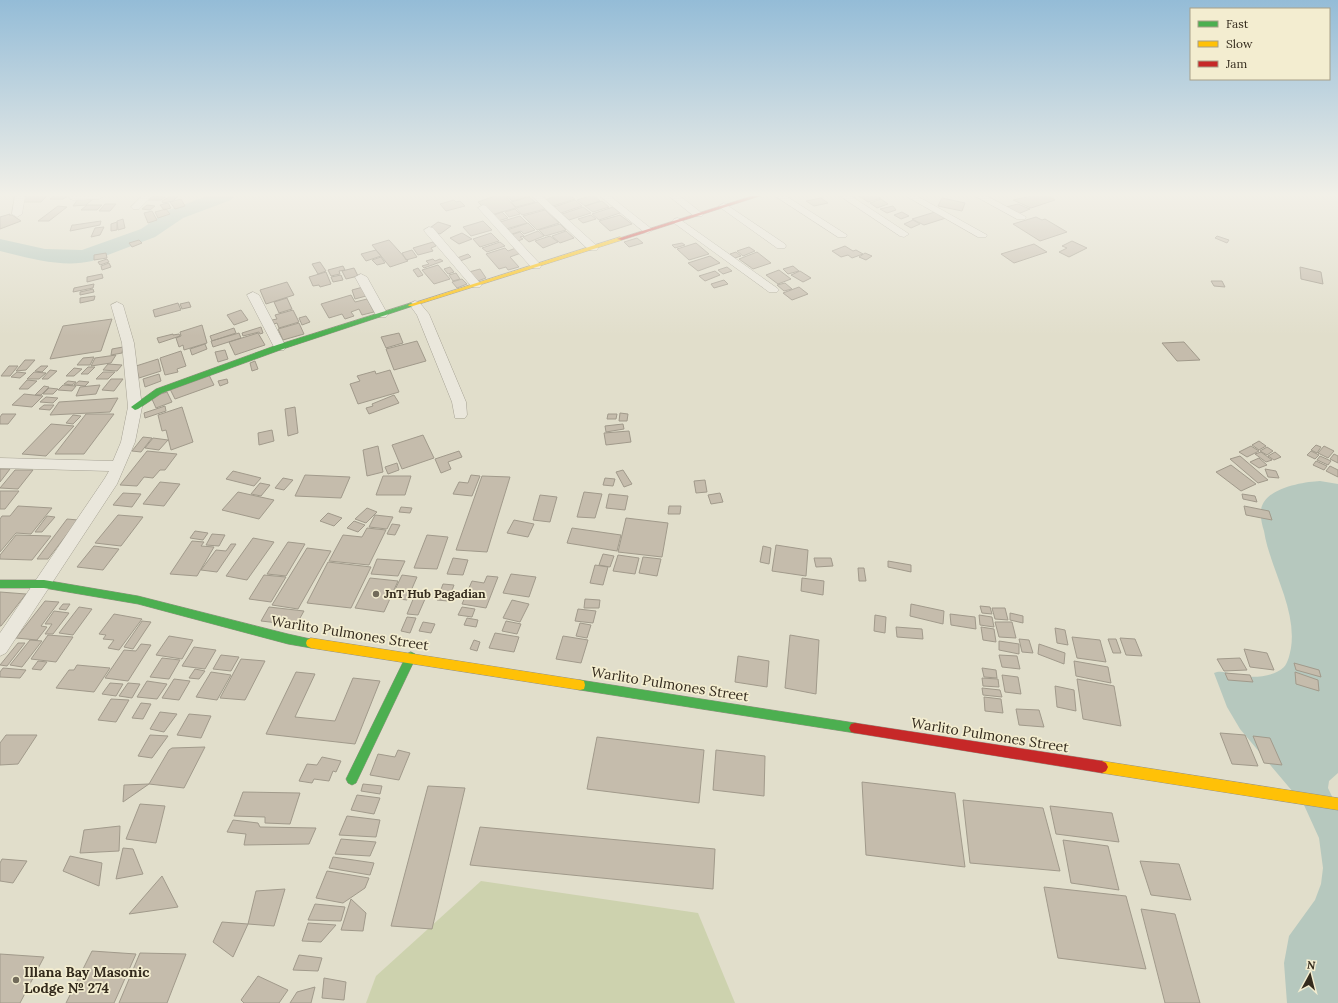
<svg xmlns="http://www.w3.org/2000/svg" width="1338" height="1003" viewBox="0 0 1338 1003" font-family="Lora,serif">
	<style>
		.green { fill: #cdd2ae }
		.water { fill: #b6c8be }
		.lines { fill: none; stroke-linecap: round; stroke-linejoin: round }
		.river { fill: #b6c8be; fill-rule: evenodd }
		.building { fill: #c5bcac; stroke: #a19a8b }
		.street-casing { stroke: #a6a294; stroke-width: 1 }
		.fast-casing { stroke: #969284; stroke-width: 1 }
		.slow-casing { stroke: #969284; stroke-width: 1 }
		.jam-casing { stroke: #969284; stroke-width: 1 }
		.street { fill: #eae7dc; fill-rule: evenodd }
		.fast { fill: #4caf50; fill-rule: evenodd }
		.slow { fill: #ffc107; fill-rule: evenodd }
		.jam { fill: #c62828; fill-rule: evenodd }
		.poi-dot { fill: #716a5a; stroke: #f3edd0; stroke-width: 1.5 }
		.labels { text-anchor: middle; stroke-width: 3.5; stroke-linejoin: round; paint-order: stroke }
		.poi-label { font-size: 12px; font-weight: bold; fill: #342b1d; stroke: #f3edd0; text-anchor: start }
		.near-street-label { font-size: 14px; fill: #342b1d; stroke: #f3edd0 }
		.near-poi-label { font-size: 14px; font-weight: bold; fill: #342b1d; stroke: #f3edd0; text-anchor: start }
	</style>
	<rect width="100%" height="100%" fill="#e1decb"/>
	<path class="green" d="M481 881 698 913 735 1003H366L376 976Z"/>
	<path class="water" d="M1320 481 1338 484V773L1329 781 1328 788 1338 809V1003H1287L1284 963 1289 936 1315 900 1321 884 1323 868 1319 838 1304 805 1240 729 1227 707 1214 673C1222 669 1233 675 1241 676 1254 678 1274 677 1284 667 1288 663 1290 653 1291 648 1297 608 1270 569 1264 531 1262 525 1260 516 1261 510 1264 488 1303 482 1320 481Z"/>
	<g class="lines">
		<path class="river" d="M207 196H234L231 200 183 218 155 237 92 261C62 268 29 258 0 251V239L45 249 82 250 141 229 169 210Z"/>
	</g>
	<path class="building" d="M26 196H47L41 202H19Z
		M54 196H68L63 199H50Z
		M148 196 165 197 161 200H145Z
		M171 196H178L173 201 163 203 162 201Z
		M495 196H505L516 208 491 215 478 202Z
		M507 196H530L512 201Z
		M556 196H570L575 199 553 206 545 200Z
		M590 196H594L600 201 585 206 577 200Z
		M859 196H877L881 198 868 202Z
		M1032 196H1048L1055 200 1031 208 1013 200Z
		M529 197 535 202 516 207 511 202Z
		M821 198 828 203 814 206 806 201Z
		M942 198 965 203 962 211 938 206Z
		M78 199H93L86 205 73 206Z
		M181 199 185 206 175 209 170 202Z
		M881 199 888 204 877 208 870 203Z
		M454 200 456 202 460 201 465 206 446 211 440 204Z
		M575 200 582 206 561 213 554 207Z
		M602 201 609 207 593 212 585 206Z
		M538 202 545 209 522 215 516 208Z
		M168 203 171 208 164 210 160 205Z
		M105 204H116L110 211H99Z
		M1018 204 1030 209 1018 214 1006 207Z
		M87 205H102L97 210H81Z
		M147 205 155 206 150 210 142 209Z
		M58 206 67 207 49 221H38Z
		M893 206 896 210 887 213 880 209Z
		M583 207 591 213 569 220 562 214Z
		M613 207 620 213 599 220 592 214Z
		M166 209 170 214 158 218 155 212Z
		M515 209 520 214 509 217 505 212Z
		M545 210 559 223 537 230 523 216Z
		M152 211 157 220 148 223 144 213Z
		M502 212 508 218 498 221 492 216Z
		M902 212 909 216 901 219 894 215Z
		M935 212 946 218 924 225 912 219Z
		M10 214 9 215H12L21 221 0 229V217Z
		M591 215 596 219 583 223 578 219Z
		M620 215 632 224 610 231 599 221Z
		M520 216 527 223 506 229 500 222Z
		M1036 217 1042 220 1045 219 1067 232 1040 241 1013 224Z
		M123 219 125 228 118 230 117 221Z
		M913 220 920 224 911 228 904 224Z
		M101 221 100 225 70 231 72 225H74Z
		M483 221 492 230 471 236 463 227Z
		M117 222V230L111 231V224Z
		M438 222 451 226 440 234 427 230Z
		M528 223 535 230 524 234 521 231 512 234 507 230Z
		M560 224 566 230 545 236 539 230Z
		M104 227 100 235 91 237 95 228Z
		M538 231 544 236 529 242 523 237Z
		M566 231 574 238 560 243 552 236Z
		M520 232 524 236 520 237 523 239 518 241 511 235Z
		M462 233 472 239 459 244 450 238Z
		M491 233 499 241 480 247 473 239Z
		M550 236 558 242 543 248 535 241Z
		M1217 236 1229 240 1227 243 1215 238Z
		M637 238 643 243 629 247 624 242Z
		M139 240 142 243 132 247 129 243Z
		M389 240 408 261 390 267 372 245Z
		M1072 241 1087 248 1069 257 1059 252 1067 248 1062 246Z
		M433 242 436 246 431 248 433 251 418 255 413 248Z
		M500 242 505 246 487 252 482 248Z
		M682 243 685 245 675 248 672 245Z
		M696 243 709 254 689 260 677 249Z
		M1034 244 1047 252 1014 263 1001 254Z
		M845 246 853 251 856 250 863 254 852 258 848 255 841 257 832 251Z
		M749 247 755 251 743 256 737 251Z
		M505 248 508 251 516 248 521 253 510 257 519 267 508 270 506 267 499 269 486 254Z
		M376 250 381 256 366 261 361 254Z
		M412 250 417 257 406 260 402 253Z
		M736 252 741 256 735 258 730 254Z
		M757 252 771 263 753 269 739 259Z
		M106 253 107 258 94 260V255Z
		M865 253 872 256 866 260 859 257Z
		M468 254 471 257 460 261 457 258Z
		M710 256 720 263 698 271 688 263Z
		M381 257 385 263 377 265 372 260Z
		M107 259 109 262 100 265 98 262Z
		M433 259 435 261 440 259 443 261 424 268 422 266 429 264 426 261Z
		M320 262 326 271 318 274 312 264Z
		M109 263 111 267 102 270 101 266Z
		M438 265 450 279 434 284 422 270Z
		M343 266 345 270 339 271 340 274 331 276 328 270Z
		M793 266 799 271 788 274 783 269Z
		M450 267 454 272 448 274 444 269Z
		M727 267 732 271 723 274 718 270Z
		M1300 267 1321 272 1323 284 1301 279Z
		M354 268 358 276 346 279 342 271Z
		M418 268 423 275 418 277 413 270Z
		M480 269 486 278 475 282 469 272Z
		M779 270 791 279 778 284 766 275Z
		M715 271 720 275 705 281 699 276Z
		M800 271 811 278 803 282 791 275Z
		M326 272 331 284 320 287 319 285 313 286 309 277Z
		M456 273 460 279 453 281 449 275Z
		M102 274 103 278 87 282V277Z
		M341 275 343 280 333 282 331 277Z
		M462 279 467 284 457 288 452 282Z
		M724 280 728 284 714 288 711 284Z
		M1211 281H1222L1225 287 1214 286Z
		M287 282 294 295 266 304 260 290Z
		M785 283 792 289 784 291 777 285Z
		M94 284 93 288 73 292 74 288Z
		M363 287 366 296 355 299 352 290Z
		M799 287 808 294 792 300 783 293Z
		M93 289 94 292 80 295V292Z
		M351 295 355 302 367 299 374 312 362 315 359 309 351 312 354 316 345 319 342 314 329 318 321 304Z
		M95 296 94 300 80 303V298Z
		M287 298 292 309 279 313 274 302Z
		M189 302 191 307 182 309 180 304Z
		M178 303 181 310 155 317 153 310Z
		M241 310 248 320 234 325 227 315Z
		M293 310 299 322 279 328 277 323 274 324 272 320 277 319 275 315Z
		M306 316 310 322 302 325 299 318Z
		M112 319 101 351 50 359 63 326Z
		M299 323 304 334 283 340 278 329Z
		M202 325 207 343 184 350 183 345 179 347 176 338 181 336 180 332Z
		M261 327 263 333 260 334 259 332 243 336 242 333Z
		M234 328 236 333 212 341 210 336Z
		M239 333 241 338 213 347 211 341Z
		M258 333 265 345 235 355 229 342Z
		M399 333 403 343 386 348 381 337Z
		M173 334V335L179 334 180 336 159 343 157 338Z
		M417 341 426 361 394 370 386 349Z
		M1184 342 1200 360 1177 361 1162 343Z
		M205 344 207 349 192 355 190 349Z
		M123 347 122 353 111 355 112 349Z
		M225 350 228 359 218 362 215 352Z
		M181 351 186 366 177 369 178 372 165 375 160 358Z
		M116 355 111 363 91 366 95 358Z
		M94 357 90 365H77L83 358Z
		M158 359 161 371 139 378 136 366Z
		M25 360H35L26 370 16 371Z
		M255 361 258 369 252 371 250 363Z
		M108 364 122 365 117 371 103 370Z
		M9 366H18L10 376H1Z
		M41 366H48L42 372 35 371Z
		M88 367H95L88 374H81Z
		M74 368 82 369 74 376H66Z
		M50 370 57 371 48 379H42Z
		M390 370 399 392 358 404 350 384 360 381 357 376 375 371 376 374Z
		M17 372 26 373 20 378 11 377Z
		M34 372 46 373 39 379H27Z
		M103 372H115L108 379H96Z
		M159 374 161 381 145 387 143 379Z
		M209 375 214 385 175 399 170 389Z
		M111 379H123L114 391 102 390Z
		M227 379 228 383 220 386 218 381Z
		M27 380 37 381 28 389H19Z
		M68 381 76 382 72 385 64 384Z
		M79 381 89 382 85 386 74 385Z
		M63 385 76 386 72 391 58 390Z
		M100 385 96 394 76 396 80 387Z
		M44 386 49 387 41 395H35Z
		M49 388 58 389 53 394H43Z
		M167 392 172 402 156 408 151 397Z
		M24 394 43 396 32 407 12 405Z
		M394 395 399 403 369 414 366 408 373 406 372 404Z
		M46 397 58 398 53 403 40 402Z
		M118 398 110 412 50 415 59 402Z
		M44 405H54L50 410 39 409Z
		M165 406 166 411 145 418 144 413Z
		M182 407 193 442 171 450 166 430 162 431 158 415Z
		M295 407 298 433 288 436 285 409Z
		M620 413 628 414 627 421H619Z
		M2 414H16L8 424H0V417Z
		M86 414H114L84 454H55Z
		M608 414H617L616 419H607Z
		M73 415 81 416 73 424 66 423Z
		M51 424 74 426 46 456 22 454Z
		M623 424 624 429 606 432 605 426Z
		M272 430 274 441 259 445 258 433Z
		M629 431 631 442 606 445 604 433Z
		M423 435 434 458 402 469 392 445Z
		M143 437 152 438 141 452 132 451Z
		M153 438 168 440 159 450 145 448Z
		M1259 441 1266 446 1259 450 1252 445Z
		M1316 445 1321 447 1317 453 1311 450Z
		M378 446 383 472 367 476 363 450Z
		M1251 446 1259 451 1247 457 1239 452Z
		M1324 446 1334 451 1328 458 1318 453Z
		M1267 447 1273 451 1267 455 1260 451Z
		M147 451 177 454 165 470H160L153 478 144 477 137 486 120 485Z
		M459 451 462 457 448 462 451 469 441 473 435 459Z
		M1311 451 1319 455 1315 459 1307 455Z
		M1261 452 1272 460 1266 462 1255 454Z
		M1275 452 1281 457 1274 460 1268 456Z
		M1334 454 1338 456V463L1330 459Z
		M1240 456 1268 480 1258 483 1230 459Z
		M1320 456 1331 461 1328 465 1317 460Z
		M1259 458 1267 465 1259 468 1250 462Z
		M1316 461 1327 466 1324 470 1313 465Z
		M397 463 399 470 388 474 385 467Z
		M1231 465 1256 484 1241 491 1216 472Z
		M1330 466 1338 470V477L1326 471Z
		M0 469H10L0 482Z
		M1265 469 1276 471 1279 478 1268 477Z
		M15 470H33L18 489 0 488Z
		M623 470 632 484 624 487 616 472Z
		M233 471 261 478 254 486 226 479Z
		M305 475 350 477 341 498 295 496Z
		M471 475 480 476 472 496 453 494 459 482 468 483Z
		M383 476H411L405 495H376Z
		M482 476 510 477 487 552 456 550Z
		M283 478 293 480 284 490 275 488Z
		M605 478 615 479 613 486 603 485Z
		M705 480 707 492 696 493 694 481Z
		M160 482 180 484 164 506 143 504Z
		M260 483 270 485 261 496 251 494Z
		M0 491H19L5 509H0Z
		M238 492 274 500 259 519 222 510Z
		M584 492 602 494 595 518 577 517Z
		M123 493 141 494 132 507 113 505Z
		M720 493 723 502 711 504 708 495Z
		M609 494 628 496 625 510 606 508Z
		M1242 494 1255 496 1257 502 1243 499Z
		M540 495 557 497 550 522 533 520Z
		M18 506 52 508 31 534 16 533 0 552V519L2 516H10Z
		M669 506H681L680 514H668Z
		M1244 506 1269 511 1272 520 1246 515Z
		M401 507 412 508 410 513 399 512Z
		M367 508 377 512 366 523 355 519Z
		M328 513 342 518 334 526 320 521Z
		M118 515 143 517 121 546 95 543Z
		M375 515 393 517 387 529 369 527Z
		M47 516 55 517 42 532H35Z
		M626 518 668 523 662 557 618 552Z
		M67 519 78 520 48 559H37Z
		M514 520 534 524 528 537 507 533Z
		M354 521 365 525 358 532 347 528Z
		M392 524 400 525 395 535 387 534Z
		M367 528 386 530 369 565 329 561 343 535 362 537Z
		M572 528 621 535 617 551 567 543Z
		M195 531 208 533 203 540 190 538Z
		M212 534 225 535 219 546 206 545Z
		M16 535 51 536 32 560 0 559V555Z
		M427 535 448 537 437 569 414 568Z
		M253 538 274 542 247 580 226 576Z
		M192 541 204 542 201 546 214 547 197 576 170 574Z
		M288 542 305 544 286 576 267 574Z
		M231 544H236L217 572 201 570 216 550 226 551Z
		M776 545 808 550 806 576 772 571Z
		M94 546 119 549 103 570 77 567Z
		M763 546 771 548 769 564 760 562Z
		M307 548 331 551 298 609 272 605Z
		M603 554 614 556 610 567 599 565Z
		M618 555 639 558 635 574 613 571Z
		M643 557 661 559 657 576 639 573Z
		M453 558 468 560 463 575 447 574Z
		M814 558H831L833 566 816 567Z
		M377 559 405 561 398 576 371 574Z
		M888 561 911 565V572L888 567Z
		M328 562 371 567 351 608 307 603Z
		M595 565 608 567 603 585 590 583Z
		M858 568H864L866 581H859Z
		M511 574 536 577 529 597 503 593Z
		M264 575 286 577 271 602 249 599Z
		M402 575 417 577 407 600 391 598Z
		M487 576 498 577 486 608 462 604 472 581 484 583Z
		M370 578 398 581 384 612 355 608Z
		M802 578 824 581 823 595 801 591Z
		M443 584 454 585 448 601 437 600Z
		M0 592 26 594 1 626H0Z
		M414 597 425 599 418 615 407 614Z
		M585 599 600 600 599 608H584Z
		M512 600 529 604 520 622 503 618Z
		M45 601 59 602 41 626 47 627 37 640 16 638Z
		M63 604H70L66 610 59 609Z
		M911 604 944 611 943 624 910 616Z
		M980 606 990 607 992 614 982 613Z
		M79 607 92 609 73 635 59 633Z
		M269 607 304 611 296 625 261 621Z
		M462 607 475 609 472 617 458 615Z
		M992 608H1005L1008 620 995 619Z
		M578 609 596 611 593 623 575 621Z
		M54 611 69 613 53 634H45L52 624H45Z
		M1010 613 1023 616V623L1010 620Z
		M114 614 142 619 119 650 108 648 114 640 103 639 106 635 99 634Z
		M950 614 975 617 976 629 951 625Z
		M875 615 886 617 885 633 874 631Z
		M979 615 992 617 994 627 980 625Z
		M407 617 416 618 410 633 401 631Z
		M467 618 478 620 476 627 464 625Z
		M142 621 151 622 133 649 124 647Z
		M506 621 521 624 517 634 502 631Z
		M423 622 435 624 431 633 419 631Z
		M995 622H1012L1016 638 999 637Z
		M580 623 591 625 587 638 576 636Z
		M896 627 922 629 923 639 897 637Z
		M981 627 994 629 996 642 983 640Z
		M1055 628 1065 630 1068 645 1057 643Z
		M495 633 519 637 514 652 489 648Z
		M48 635 73 637 56 662 31 659Z
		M790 635 819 640 816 694 785 688Z
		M169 636 193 640 182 659 156 655Z
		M563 636 588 640 581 663 556 659Z
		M1072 637 1100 640 1106 662 1077 658Z
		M1120 638 1135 639 1142 656 1126 655Z
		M1019 639 1029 640 1033 653 1022 652Z
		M1108 639H1116L1121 653H1113Z
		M30 640 42 641 22 667 10 665Z
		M474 640 480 642 477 651 470 649Z
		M999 641 1019 644V654L999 650Z
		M18 643H25L7 666 0 665Z
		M141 644 151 645 128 681 105 678 124 650 136 651Z
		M1039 644 1065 653 1064 664 1038 654Z
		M194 647 216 650 205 669 182 666Z
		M1244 649 1267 653 1274 670 1250 667Z
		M221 655 239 657 231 671 213 669Z
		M999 655 1017 656 1020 669 1002 667Z
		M738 656 769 661 767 687 735 682Z
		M162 658 180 660 169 679 150 677Z
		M1240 658 1247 670 1224 671 1217 659Z
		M241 659 265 661 245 700 220 698Z
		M38 661 47 662 41 670 32 669Z
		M1074 661 1108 667 1111 683 1076 676Z
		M1294 663 1319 670 1321 677 1296 670Z
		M77 665 110 668 94 692 56 688 69 670H74Z
		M3 668 26 670 20 678 0 677V672Z
		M982 668 996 670 997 678 984 677Z
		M195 669 205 671 199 679 189 678Z
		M211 672 231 675 217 700 196 697Z
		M296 672 315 674 295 717 335 721 353 678 380 681 355 744 266 734Z
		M1295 672 1318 680 1319 691 1296 684Z
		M1225 673 1250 675 1253 682 1228 680Z
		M1002 675 1018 677 1021 694 1005 692Z
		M982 678 998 679 999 687 983 686Z
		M174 679 190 681 179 700 162 698Z
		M1077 679 1114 686 1121 726 1083 719Z
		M147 681 167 684 157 699 137 697Z
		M110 683 123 684 116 696 102 694Z
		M128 683 140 684 132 698 119 696Z
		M1055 686 1074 690 1076 711 1057 707Z
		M982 688 1000 690 1002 697 983 695Z
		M984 697 1001 699 1003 713 985 711Z
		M111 699 129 700 116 722 98 720Z
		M141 703 151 704 143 719 132 718Z
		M1016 709 1039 710 1044 727 1019 725Z
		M160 712 177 714 164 732 150 729Z
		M189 714 211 716 201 738 177 735Z
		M1220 733 1245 735 1258 766 1232 764Z
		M6 735H37L18 764 0 765V743Z
		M150 735 168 736 152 758 138 756Z
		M1253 736 1270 738 1282 765 1264 763Z
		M597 737 704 750 699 803 587 789Z
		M205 747 184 788 149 784 169 750 172 748Z
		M398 750 410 753 399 780 370 775 378 754 395 757Z
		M716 750 765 756 764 796 713 790Z
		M322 757 341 761 336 772 333 771 329 781 314 779 312 783 299 781 307 764 317 765Z
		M862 782 955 793 965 867 866 855Z
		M149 784 123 802 124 785Z
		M363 784 382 786 380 794 361 791Z
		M428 786 465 788 432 929 391 926Z
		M243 792 300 793 290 824 265 823V817L234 816Z
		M357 795 380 798 374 814 351 810Z
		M963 800 1043 808 1060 871 970 863Z
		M140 804 165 806 156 843 126 839Z
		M1050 806 1112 813 1119 842 1056 834Z
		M347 816 380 820 376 837 339 835Z
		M233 820 258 823 260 827 316 828 309 844 244 845 246 834 227 832Z
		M120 826 119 851 80 853 84 830Z
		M480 827 715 849 713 889 470 865Z
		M341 839 376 842 370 856 335 854Z
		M1063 840 1108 846 1119 890 1071 883Z
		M123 848 133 849 143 874 116 879Z
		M70 856 102 863 99 886 63 871Z
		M333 857 374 863 370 875 329 868Z
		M2 859 27 861 13 883 0 881V863Z
		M1140 861 1179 864 1191 900 1151 895Z
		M327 871 369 878 365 888 343 903 316 898Z
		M162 876 178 907 129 914Z
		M1044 887 1126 896 1146 969 1058 958Z
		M285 889 274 926 248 924 256 891Z
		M351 899 366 913 363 931 341 930Z
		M315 904 345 907 341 921 308 920Z
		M1141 909 1175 914 1200 1003H1165Z
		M222 922 248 924 233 957 213 942Z
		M308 923 336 925 321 942 302 941Z
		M92 951 136 954 114 1003H66Z
		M140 953 186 954 167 1003H119Z
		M0 954 44 957 20 1003H0Z
		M299 955 322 958 318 971 293 970Z
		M258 976 288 990 279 1003H244L241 1000Z
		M324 978 346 982 344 1000 322 998Z
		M315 987 311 1003H290L297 992Z"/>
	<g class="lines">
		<defs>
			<path id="street" d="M15 196H25L22 214 17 217 12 214Z
				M69 196H104L99 199 73 200 70 199Z
				M142 196H152L139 209H133L131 207Z
				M532 196H542L597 246 598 248 597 250H589Z
				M600 196H610L653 230 648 233 644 232Z
				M669 196H680L703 214 702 216H694Z
				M775 196H786L847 235 846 237H838Z
				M840 196H851L909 234 904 237 900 236Z
				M906 196H917L987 235 986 237H978Z
				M975 196H987L1026 217 1025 219H1017Z
				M724 203 785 244 786 246 785 248H777L721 208 719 206Z
				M483 205 486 206 540 264 541 266 540 268H532L480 210 478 208Z
				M678 218 777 288 779 290 777 292H769L674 223 673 221 674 219Z
				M429 227 433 228 480 283 482 285 480 287H472L425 232 424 230Z
				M361 274 367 277 388 315 386 317H378L376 315 355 277Z
				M253 292 259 295 286 347 284 350H276L274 347 247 295Z
				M415 301 419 302 429 314 466 402 467 415 465 418H455L452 402 417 315 409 304Z
				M117 302 123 305 134 343 142 407 135 442 117 484 6 653 0 656V633L105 478 109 471 0 468V458L113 461 121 442 128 407 122 343 111 305Z"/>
			<path id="fast" d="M411 303 413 304V306L283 349 162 393 138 409 135 410 131 407 156 389 277 345Z
				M0 580H44L138 596 288 634 315 640 316 643 315 646 311 648 288 644 138 604 44 588H0Z
				M411 652 415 654 416 657 356 783 352 785 348 783 346 779 348 775 407 654Z
				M580 680 855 723 859 724 861 728 859 732 855 733 580 690 576 689 575 685 576 681Z"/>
			<path id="slow" d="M620 237 622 238V240L413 306H409L408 305Z
				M311 638 580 680 584 681 585 685 584 689 580 690 311 648 307 646 306 643 307 640Z
				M1102 761 1338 798V810L1102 773 1098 771 1096 767 1098 763Z"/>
			<path id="jam" d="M752 196H760L622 240 617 239Z
				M855 723 1102 761 1106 763 1108 767 1106 771 1102 773 855 733 851 732 849 728 851 724Z"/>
		</defs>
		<use href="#street" class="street-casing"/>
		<use href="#fast" class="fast-casing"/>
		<use href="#slow" class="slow-casing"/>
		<use href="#jam" class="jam-casing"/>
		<use href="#street" class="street"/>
		<use href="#fast" class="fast"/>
		<use href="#slow" class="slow"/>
		<use href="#jam" class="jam"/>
	</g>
	<linearGradient id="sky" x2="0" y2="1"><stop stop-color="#94bcd7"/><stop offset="0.58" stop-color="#f2f0e8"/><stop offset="1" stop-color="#f2f0e8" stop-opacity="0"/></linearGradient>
	<rect width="1338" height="336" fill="url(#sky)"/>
	<g class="poi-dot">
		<circle cx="376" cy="594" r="4"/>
		<circle cx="16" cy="980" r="4"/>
	</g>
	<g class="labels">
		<g class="poi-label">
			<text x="384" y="598">JnT Hub Pagadian</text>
		</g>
		<g class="near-street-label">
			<text transform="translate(350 633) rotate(9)" y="5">Warlito Pulmones Street</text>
			<text transform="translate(670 684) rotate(9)" y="5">Warlito Pulmones Street</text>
			<text transform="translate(990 735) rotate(9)" y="5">Warlito Pulmones Street</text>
		</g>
		<g class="near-poi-label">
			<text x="24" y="977">Illana Bay Masonic<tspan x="24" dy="16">Lodge № 274</tspan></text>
		</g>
	</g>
	<rect x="1190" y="8" width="140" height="72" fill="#f3edd0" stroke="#a79f88"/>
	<rect x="1198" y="21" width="20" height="6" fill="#4caf50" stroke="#a79f88"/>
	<text x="1226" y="28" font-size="12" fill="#342b1d">Fast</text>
	<rect x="1198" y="41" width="20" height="6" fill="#ffc107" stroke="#a79f88"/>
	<text x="1226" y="48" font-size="12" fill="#342b1d">Slow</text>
	<rect x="1198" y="61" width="20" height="6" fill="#c62828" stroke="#a79f88"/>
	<text x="1226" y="68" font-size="12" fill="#342b1d">Jam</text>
	<g transform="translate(1310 975) rotate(7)" stroke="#f3edd0" stroke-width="3" paint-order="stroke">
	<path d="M0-3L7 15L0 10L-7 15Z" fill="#342b1d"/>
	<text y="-6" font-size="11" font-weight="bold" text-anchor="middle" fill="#342b1d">N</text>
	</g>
</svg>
